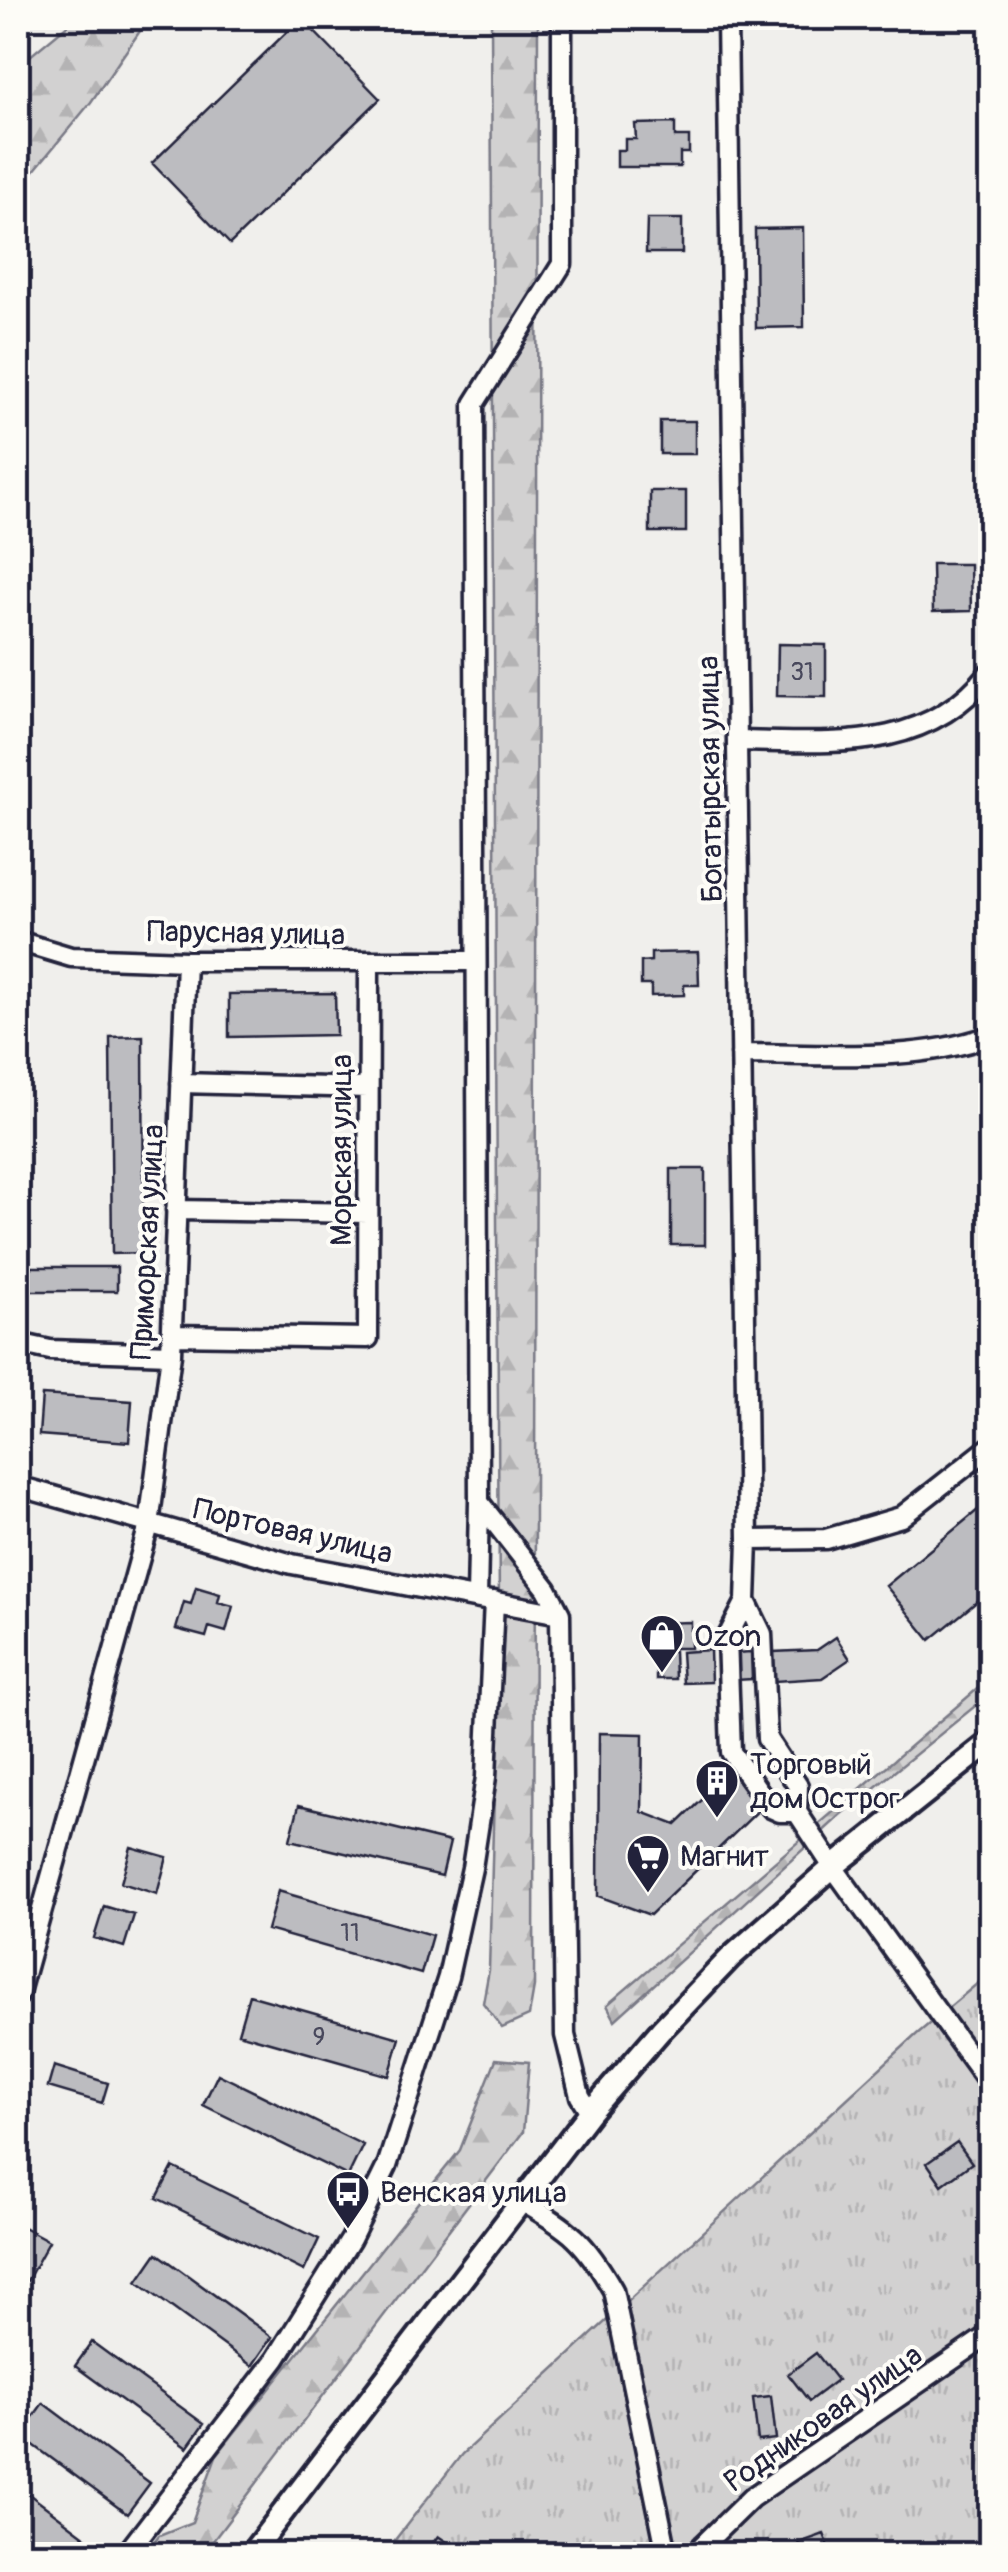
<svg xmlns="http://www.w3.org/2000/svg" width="1008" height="2572" viewBox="0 0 1008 2572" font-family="Pangolin,sans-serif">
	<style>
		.grass { fill: url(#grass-tufts); stroke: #7a7a86; stroke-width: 2.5 }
		.forest { fill: url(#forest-firs); stroke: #7a7a86; stroke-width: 2.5 }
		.building { fill: #bcbcc0; stroke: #22223b; stroke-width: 2.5 }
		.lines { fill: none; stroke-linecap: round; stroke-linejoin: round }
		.minor-casing { stroke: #22223b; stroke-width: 25 }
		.tertiary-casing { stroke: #22223b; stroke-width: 28 }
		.minor { stroke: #fdfcf7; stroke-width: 18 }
		.tertiary { stroke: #fdfcf7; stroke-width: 20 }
		.labels { text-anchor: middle; stroke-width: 8; stroke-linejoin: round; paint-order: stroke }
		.number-label { font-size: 25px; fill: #48485c }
		.street-label { font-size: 30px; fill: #22223b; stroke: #fdfcf7 }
		.poi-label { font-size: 30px; fill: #22223b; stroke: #fdfcf7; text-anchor: start }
	</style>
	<defs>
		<pattern id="grass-tufts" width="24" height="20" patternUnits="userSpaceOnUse" patternTransform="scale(2.5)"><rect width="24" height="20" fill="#d2d1d1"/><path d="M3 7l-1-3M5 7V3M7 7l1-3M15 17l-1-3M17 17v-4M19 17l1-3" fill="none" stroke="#b4b3b4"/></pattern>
		<pattern id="forest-firs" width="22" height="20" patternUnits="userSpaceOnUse" patternTransform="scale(2.5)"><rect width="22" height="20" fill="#d2d1d1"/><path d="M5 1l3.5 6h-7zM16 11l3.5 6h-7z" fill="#b4b3b4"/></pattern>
	</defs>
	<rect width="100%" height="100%" fill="#f0efec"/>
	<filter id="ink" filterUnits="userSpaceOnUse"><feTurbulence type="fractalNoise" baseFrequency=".01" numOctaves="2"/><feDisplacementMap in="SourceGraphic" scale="20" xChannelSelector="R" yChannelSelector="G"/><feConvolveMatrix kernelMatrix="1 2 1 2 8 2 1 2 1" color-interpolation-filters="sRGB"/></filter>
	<g filter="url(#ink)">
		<path class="grass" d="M990 1973V2554H384L462 2454 917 2034Z"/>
		<path class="forest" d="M76 18H149L91 102 18 190V66Z
			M491 18H538L534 1987 529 2016 502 2028 483 2003 489 1970 499 1615Z
			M990 1678V1694L841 1815 615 2020 607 2005Z
			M496 2059 529 2062 523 2132 203 2554H145L159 2535 192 2522 216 2456 460 2150Z"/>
		<path class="building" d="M301 18 380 99 230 244 152 163Z
			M675 123V137H689V153H680V167H617V150H625V139H636L635 124Z
			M647 219H682V253H646Z
			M803 228 804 327 756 328 755 229Z
			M660 421H695V454H660Z
			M650 491H686V532H650Z
			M932 564H970L971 611 933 612Z
			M778 644 826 645V697L777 696Z
			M698 952 699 985H684V995L651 996V985H641V962L651 961V953Z
			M335 993 336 1035 229 1037V994Z
			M143 1036 144 1253 112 1254 110 1037Z
			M671 1169H705V1245H671Z
			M18 1267H117V1291H18Z
			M42 1395 132 1401 129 1442 39 1435Z
			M990 1500V1591L930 1640 886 1586Z
			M196 1587 220 1594 218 1602 233 1606 226 1632 209 1627 206 1637 176 1629 184 1602 191 1604Z
			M691 1622V1648H656V1623Z
			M836 1637 850 1659 822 1678 775 1681 773 1652 817 1650Z
			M710 1650 711 1682 683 1683 681 1652Z
			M656 1651H674L675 1679H656Z
			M751 1652 752 1679 736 1680 735 1653Z
			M599 1733 643 1734 642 1812 676 1825 731 1772 763 1806 650 1915 598 1896Z
			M299 1805 450 1842 442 1876 290 1840Z
			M131 1847 167 1857 157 1894 121 1883Z
			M278 1891 432 1935 421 1974 267 1930Z
			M104 1906 134 1915 124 1947 94 1938Z
			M249 1995 400 2038 389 2076 238 2033Z
			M54 2066 108 2083 102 2103 48 2087Z
			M218 2074 363 2145 348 2176 203 2105Z
			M957 2142 972 2163 942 2185 927 2163Z
			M173 2167 319 2239 304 2271 157 2198Z
			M18 2224 49 2241 27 2281 18 2276Z
			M157 2253 272 2337 252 2366 137 2282Z
			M92 2342 204 2424 187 2448 75 2366Z
			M816 2353 837 2380 809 2401 788 2374Z
			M771 2396 776 2439 758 2441 753 2398Z
			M43 2403 150 2483 127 2514 20 2435Z
			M18 2486 94 2543 86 2554H39L18 2539Z
			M824 2534 832 2554H803L799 2543Z
			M438 2536 465 2554H425Z"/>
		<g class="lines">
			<defs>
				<path id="minor" d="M562 18V264L474 404 479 1502 547 1589 560 1614 565 2035 580 2096 590 2112
					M727 18 748 1540 746 1601 762 1634 767 1739 798 1786 797 1812 833 1867 990 2085
					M737 741C830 742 925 755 990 672
					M18 941 71 957 186 961H476
					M741 1054C822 1054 913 1063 990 1036
					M181 1083 368 1088
					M176 1210 368 1213
					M172 1335 368 1338 369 962
					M18 1343 50 1350 171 1354
					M18 1486 292 1564 560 1614
					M748 1540 826 1539 901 1517 990 1447
					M477 1598 479 1502
					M746 1601 727 1638 731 1752 771 1808 780 1812H797
					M18 1996 149 1525 171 1354 186 961
					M523 2202C571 2230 585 2241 613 2290L667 2554
					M126 2554 276 2359 351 2239 387 2166 448 1977 472 1868 486 1777 494 1601
					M694 2554 751 2498 990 2334"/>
				<path id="tertiary" d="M251 2554 590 2112 661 2030 730 1958 833 1867 990 1742"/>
			</defs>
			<use href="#minor" class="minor-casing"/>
			<use href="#tertiary" class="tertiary-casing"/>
			<use href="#minor" class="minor"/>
			<use href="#tertiary" class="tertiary"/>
		</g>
	</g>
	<defs>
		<symbol id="shop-pin" viewBox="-11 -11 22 30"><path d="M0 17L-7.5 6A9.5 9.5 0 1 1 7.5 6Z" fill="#22223b" stroke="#fdfcf7"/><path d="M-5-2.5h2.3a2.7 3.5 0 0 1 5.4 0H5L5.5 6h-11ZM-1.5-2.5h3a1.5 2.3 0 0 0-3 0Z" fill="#fff"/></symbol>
		<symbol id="building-pin" viewBox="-11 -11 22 30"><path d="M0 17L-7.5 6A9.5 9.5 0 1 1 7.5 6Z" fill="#22223b" stroke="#fdfcf7"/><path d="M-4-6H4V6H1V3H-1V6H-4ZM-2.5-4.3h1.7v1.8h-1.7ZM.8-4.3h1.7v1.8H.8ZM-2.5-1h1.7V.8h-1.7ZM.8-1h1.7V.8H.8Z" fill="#fff"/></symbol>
		<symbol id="supermarket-pin" viewBox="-11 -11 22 30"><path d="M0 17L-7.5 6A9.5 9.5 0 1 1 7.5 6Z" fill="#22223b" stroke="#fdfcf7"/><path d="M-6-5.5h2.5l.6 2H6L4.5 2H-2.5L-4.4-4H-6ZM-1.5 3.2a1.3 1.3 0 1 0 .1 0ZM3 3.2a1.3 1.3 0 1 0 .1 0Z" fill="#fff"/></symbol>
		<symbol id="bus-pin" viewBox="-11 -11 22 30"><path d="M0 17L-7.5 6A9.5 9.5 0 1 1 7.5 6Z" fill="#22223b" stroke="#fdfcf7"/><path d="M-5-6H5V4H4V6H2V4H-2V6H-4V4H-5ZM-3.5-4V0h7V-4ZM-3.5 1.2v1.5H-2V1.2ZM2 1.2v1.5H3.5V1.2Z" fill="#fff"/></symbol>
	</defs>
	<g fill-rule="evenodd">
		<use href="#shop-pin" x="637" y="1611" width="50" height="68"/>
		<use href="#building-pin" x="692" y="1756" width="50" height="68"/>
		<use href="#supermarket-pin" x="623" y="1831" width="50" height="68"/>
		<use href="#bus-pin" x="323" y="2167" width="50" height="68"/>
	</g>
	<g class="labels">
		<g class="number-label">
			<text x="802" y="680">31</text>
			<text x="350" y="1941">11</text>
			<text x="319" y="2045">9</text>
		</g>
		<g class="street-label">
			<text transform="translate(710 779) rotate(-91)" y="10">Богатырская улица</text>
			<text transform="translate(246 933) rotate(1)" y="10">Парусная улица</text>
			<text transform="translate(341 1150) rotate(-90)" y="10">Морская улица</text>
			<text transform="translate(147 1242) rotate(-87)" y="10">Приморская улица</text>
			<text transform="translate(293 1531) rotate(13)" y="10">Портовая улица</text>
			<text transform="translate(823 2418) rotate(-35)" y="10">Родниковая улица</text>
		</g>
		<g class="poi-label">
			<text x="694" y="1646">Ozon</text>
			<text x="750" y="1774">Торговый<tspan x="750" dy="34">дом Острог</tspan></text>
			<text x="680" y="1866">Магнит</text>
			<text x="380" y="2202">Венская улица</text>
		</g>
	</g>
	<rect width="1008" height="2572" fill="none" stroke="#fdfcf7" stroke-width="60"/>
	<rect x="30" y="30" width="948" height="2512" fill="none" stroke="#22223b" stroke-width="4" filter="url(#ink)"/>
</svg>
